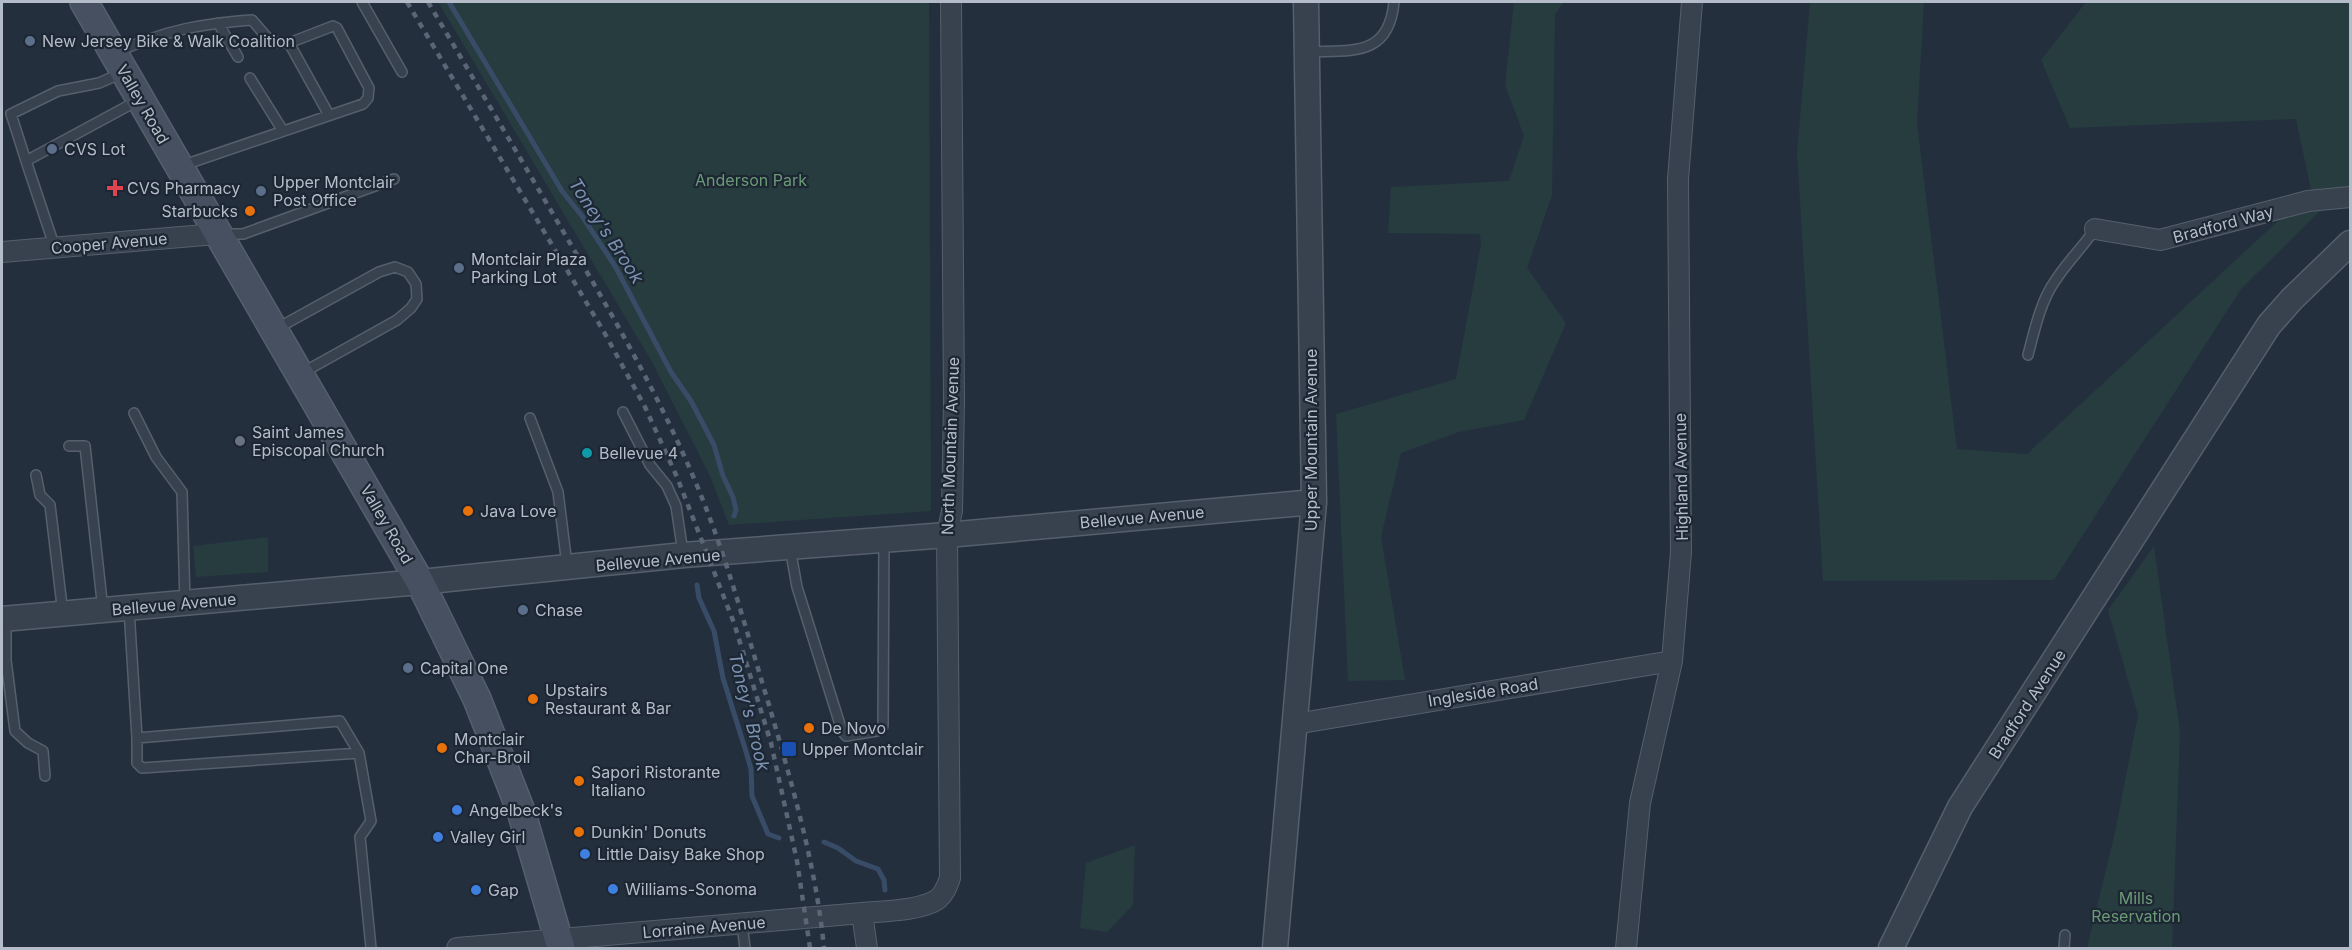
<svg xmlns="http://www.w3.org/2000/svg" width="2352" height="950" viewBox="0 0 2352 950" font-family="Inter,sans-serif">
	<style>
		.green { fill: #263c3f }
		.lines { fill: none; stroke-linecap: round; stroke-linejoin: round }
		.stream { stroke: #394c67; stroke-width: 5 }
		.service-casing { stroke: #565f6c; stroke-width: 12 }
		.minor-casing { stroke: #565f6c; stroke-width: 22 }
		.tertiary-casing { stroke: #565f6c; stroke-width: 27 }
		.secondary-casing { stroke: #565f6c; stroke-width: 30 }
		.service { stroke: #38414e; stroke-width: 9 }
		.minor { stroke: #38414e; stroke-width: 20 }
		.tertiary { stroke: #38414e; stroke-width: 24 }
		.secondary { stroke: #465061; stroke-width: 27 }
		.rail { stroke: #5a6575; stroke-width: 4.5; stroke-dasharray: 6 6; stroke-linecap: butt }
		.service-dot { fill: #5c6f8a; stroke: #1d2633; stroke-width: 2 }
		.health-dot { fill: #e0444e; stroke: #1d2633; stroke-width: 2 }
		.food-dot { fill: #e8710a; stroke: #1d2633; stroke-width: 2 }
		.worship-dot { fill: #6b7280; stroke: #1d2633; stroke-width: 2 }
		.culture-dot { fill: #0f9aa8; stroke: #1d2633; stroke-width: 2 }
		.transit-dot { fill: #1a4fb4; stroke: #1d2633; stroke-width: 2 }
		.shop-dot { fill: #3f7fe0; stroke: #1d2633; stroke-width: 2 }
		.labels { text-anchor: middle; stroke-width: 4.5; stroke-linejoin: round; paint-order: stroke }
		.poi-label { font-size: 16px; fill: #b4bcc9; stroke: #1d2633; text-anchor: start }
		.street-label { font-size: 16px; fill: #b4bcc9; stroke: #1d2633 }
		.park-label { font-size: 16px; fill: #6b9a76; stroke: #1d2633 }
		.water-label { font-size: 18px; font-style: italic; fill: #7c92b1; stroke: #1d2633 }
	</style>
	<rect width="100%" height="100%" fill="#242f3e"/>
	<path class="green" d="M438 2H929L931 511 729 525 710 476 652 362Z
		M1514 2H1564L1555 14 1552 195 1527 268 1566 323 1524 420 1459 432 1401 453 1381 537 1405 680 1348 681 1336 414 1456 379 1481 244 1480 234 1388 233 1391 187 1509 181 1524 136 1505 85Z
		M1810 2H1924L1917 123 1957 449 2027 454 2311 190 2296 119 2070 128 2041 60 2086 2H2350V190L2319 212 2241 289 2054 580 1823 581 1797 152Z
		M268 537V572L196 577 193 546Z
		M2154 546 2180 732 2172 948H2087L2115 832 2138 715 2108 610Z
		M1135 845 1133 905 1107 932 1080 928 1086 863Z"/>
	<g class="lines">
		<path class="stream" d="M449 2 562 191 582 216 615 266 671 372 691 401 714 445 723 476 733 497 736 510 734 516
			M697 585 699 598 714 631 723 678 747 755 751 769 752 796 768 834 779 838
			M824 842 838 848 856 861 878 869 884 880 885 890"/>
		<defs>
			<path id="service" d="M362 2 402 72
				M218 23 238 57
				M289 43 329 115
				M117 52C167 30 199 24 252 20L271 42 289 43 333 26 337 28 369 88 368 98 363 104 181 166
				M1309 52C1352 50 1389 57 1394 2
				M122 73 99 83 58 91 11 114 26 161 137 101
				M250 78 283 131
				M26 161 55 248
				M223 234H243L394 179
				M276 329 379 272 395 267 408 272 416 284 417 299 411 308 397 320 302 373
				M2028 355C2034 332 2041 300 2055 281 2067 262 2083 247 2095 229
				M623 412 650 465 667 486 676 506 683 553
				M134 413 156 457 182 492 185 603
				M530 418 558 492 567 565
				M69 446H85L103 610
				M36 475 40 495 50 505 63 614
				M790 548 797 587 842 731 846 736 877 731 883 726 884 540
				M129 609 137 738 340 721 359 753 371 821 360 837 371 948
				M6 621V660L15 731 28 743 43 751 45 776
				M137 738V763L142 768 359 753
				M742 924 745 948
				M2064 948 2065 935"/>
			<path id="minor" d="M2095 229 2160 240 2308 201 2350 197
				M2 252 217 234
				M1295 724 1672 661
				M862 913 867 948
				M457 948 862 913C883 911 921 911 938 899 945 893 947 886 950 878L947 535 952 511 954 402 951 2
				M1626 948 1640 803 1672 661 1681 552 1678 179 1692 2"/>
			<path id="tertiary" d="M2 619 420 582 684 555 947 535 1314 502
				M1275 948 1314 502 1306 2
				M1891 948 1960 807 2269 325 2292 299 2350 243"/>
			<path id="secondary" d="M84 2 420 582 477 699 521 811 561 948"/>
		</defs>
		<use href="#service" class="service-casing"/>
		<use href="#minor" class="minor-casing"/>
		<use href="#tertiary" class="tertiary-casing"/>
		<use href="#secondary" class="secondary-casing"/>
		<use href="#service" class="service"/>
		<use href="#minor" class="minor"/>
		<use href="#tertiary" class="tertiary"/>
		<use href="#secondary" class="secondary"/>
		<path class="rail" d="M407 2 604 332 645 407 677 477 734 623 771 743 797 861 810 948
			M428 2C472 76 516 151 560 226 610 311 660 396 698 488 727 558 747 633 769 705 792 784 816 866 824 948"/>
	</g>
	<g class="service-dot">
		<circle cx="30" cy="41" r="6"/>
		<circle cx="52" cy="149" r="6"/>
		<circle cx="261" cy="191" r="6"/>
		<circle cx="459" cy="268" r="6"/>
		<circle cx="523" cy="610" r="6"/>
		<circle cx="408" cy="668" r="6"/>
	</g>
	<path class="health-dot" d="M112 179h6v6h6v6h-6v6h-6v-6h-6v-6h6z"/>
	<g class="food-dot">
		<circle cx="250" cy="211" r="6"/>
		<circle cx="468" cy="511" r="6"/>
		<circle cx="533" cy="699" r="6"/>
		<circle cx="809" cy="728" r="6"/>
		<circle cx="442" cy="748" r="6"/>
		<circle cx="579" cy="781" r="6"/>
		<circle cx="579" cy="832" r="6"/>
	</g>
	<circle class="worship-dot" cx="240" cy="441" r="6"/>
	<circle class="culture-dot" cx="587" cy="453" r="6"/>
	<rect class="transit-dot" x="781" y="741" width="16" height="16" rx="3"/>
	<g class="shop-dot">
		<circle cx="457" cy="810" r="6"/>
		<circle cx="438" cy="837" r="6"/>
		<circle cx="585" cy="854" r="6"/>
		<circle cx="613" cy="889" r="6"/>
		<circle cx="476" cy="890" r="6"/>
	</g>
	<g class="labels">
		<g class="poi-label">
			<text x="42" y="47">New Jersey Bike &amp; Walk Coalition</text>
			<text x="64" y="155">CVS Lot</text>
			<text x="273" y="188">Upper Montclair<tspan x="273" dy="18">Post Office</tspan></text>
			<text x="127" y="194">CVS Pharmacy</text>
			<text x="238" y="217" text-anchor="end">Starbucks</text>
			<text x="471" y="265">Montclair Plaza<tspan x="471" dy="18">Parking Lot</tspan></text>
			<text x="252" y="438">Saint James<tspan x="252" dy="18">Episcopal Church</tspan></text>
			<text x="599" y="459">Bellevue 4</text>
			<text x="480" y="517">Java Love</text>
			<text x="535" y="616">Chase</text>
			<text x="420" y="674">Capital One</text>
			<text x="545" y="696">Upstairs<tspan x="545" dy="18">Restaurant &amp; Bar</tspan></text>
			<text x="821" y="734">De Novo</text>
			<text x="454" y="745">Montclair<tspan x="454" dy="18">Char-Broil</tspan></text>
			<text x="802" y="755">Upper Montclair</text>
			<text x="591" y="778">Sapori Ristorante<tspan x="591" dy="18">Italiano</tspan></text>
			<text x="469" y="816">Angelbeck's</text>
			<text x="591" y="838">Dunkin' Donuts</text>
			<text x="450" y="843">Valley Girl</text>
			<text x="597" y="860">Little Daisy Bake Shop</text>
			<text x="625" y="895">Williams-Sonoma</text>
			<text x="488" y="896">Gap</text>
		</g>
		<g class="street-label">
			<text transform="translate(143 104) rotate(60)" y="6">Valley Road</text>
			<text transform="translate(2223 224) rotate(-15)" y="6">Bradford Way</text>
			<text transform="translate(109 243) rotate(-5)" y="6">Cooper Avenue</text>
			<text transform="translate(1311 440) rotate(-90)" y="6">Upper Mountain Avenue</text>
			<text transform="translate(950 446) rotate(-88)" y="6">North Mountain Avenue</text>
			<text transform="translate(1681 477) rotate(-91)" y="6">Highland Avenue</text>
			<text transform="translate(1142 517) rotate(-5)" y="6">Bellevue Avenue</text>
			<text transform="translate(387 524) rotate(60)" y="6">Valley Road</text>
			<text transform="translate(658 560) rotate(-5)" y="6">Bellevue Avenue</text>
			<text transform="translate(174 604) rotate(-5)" y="6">Bellevue Avenue</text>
			<text transform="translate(1483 692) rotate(-9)" y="6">Ingleside Road</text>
			<text transform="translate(2027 704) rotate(-57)" y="6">Bradford Avenue</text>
			<text transform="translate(704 927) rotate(-5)" y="6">Lorraine Avenue</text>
		</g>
		<g class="park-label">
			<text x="751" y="186">Anderson Park</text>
			<text x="2136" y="904">Mills<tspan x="2136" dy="18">Reservation</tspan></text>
		</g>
		<g class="water-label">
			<text transform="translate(606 231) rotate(57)" y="6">Toney's Brook</text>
			<text transform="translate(749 712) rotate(76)" y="6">Toney's Brook</text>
		</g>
	</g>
	<rect width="2352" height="950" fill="none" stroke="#b4bcc9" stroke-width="6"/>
</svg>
